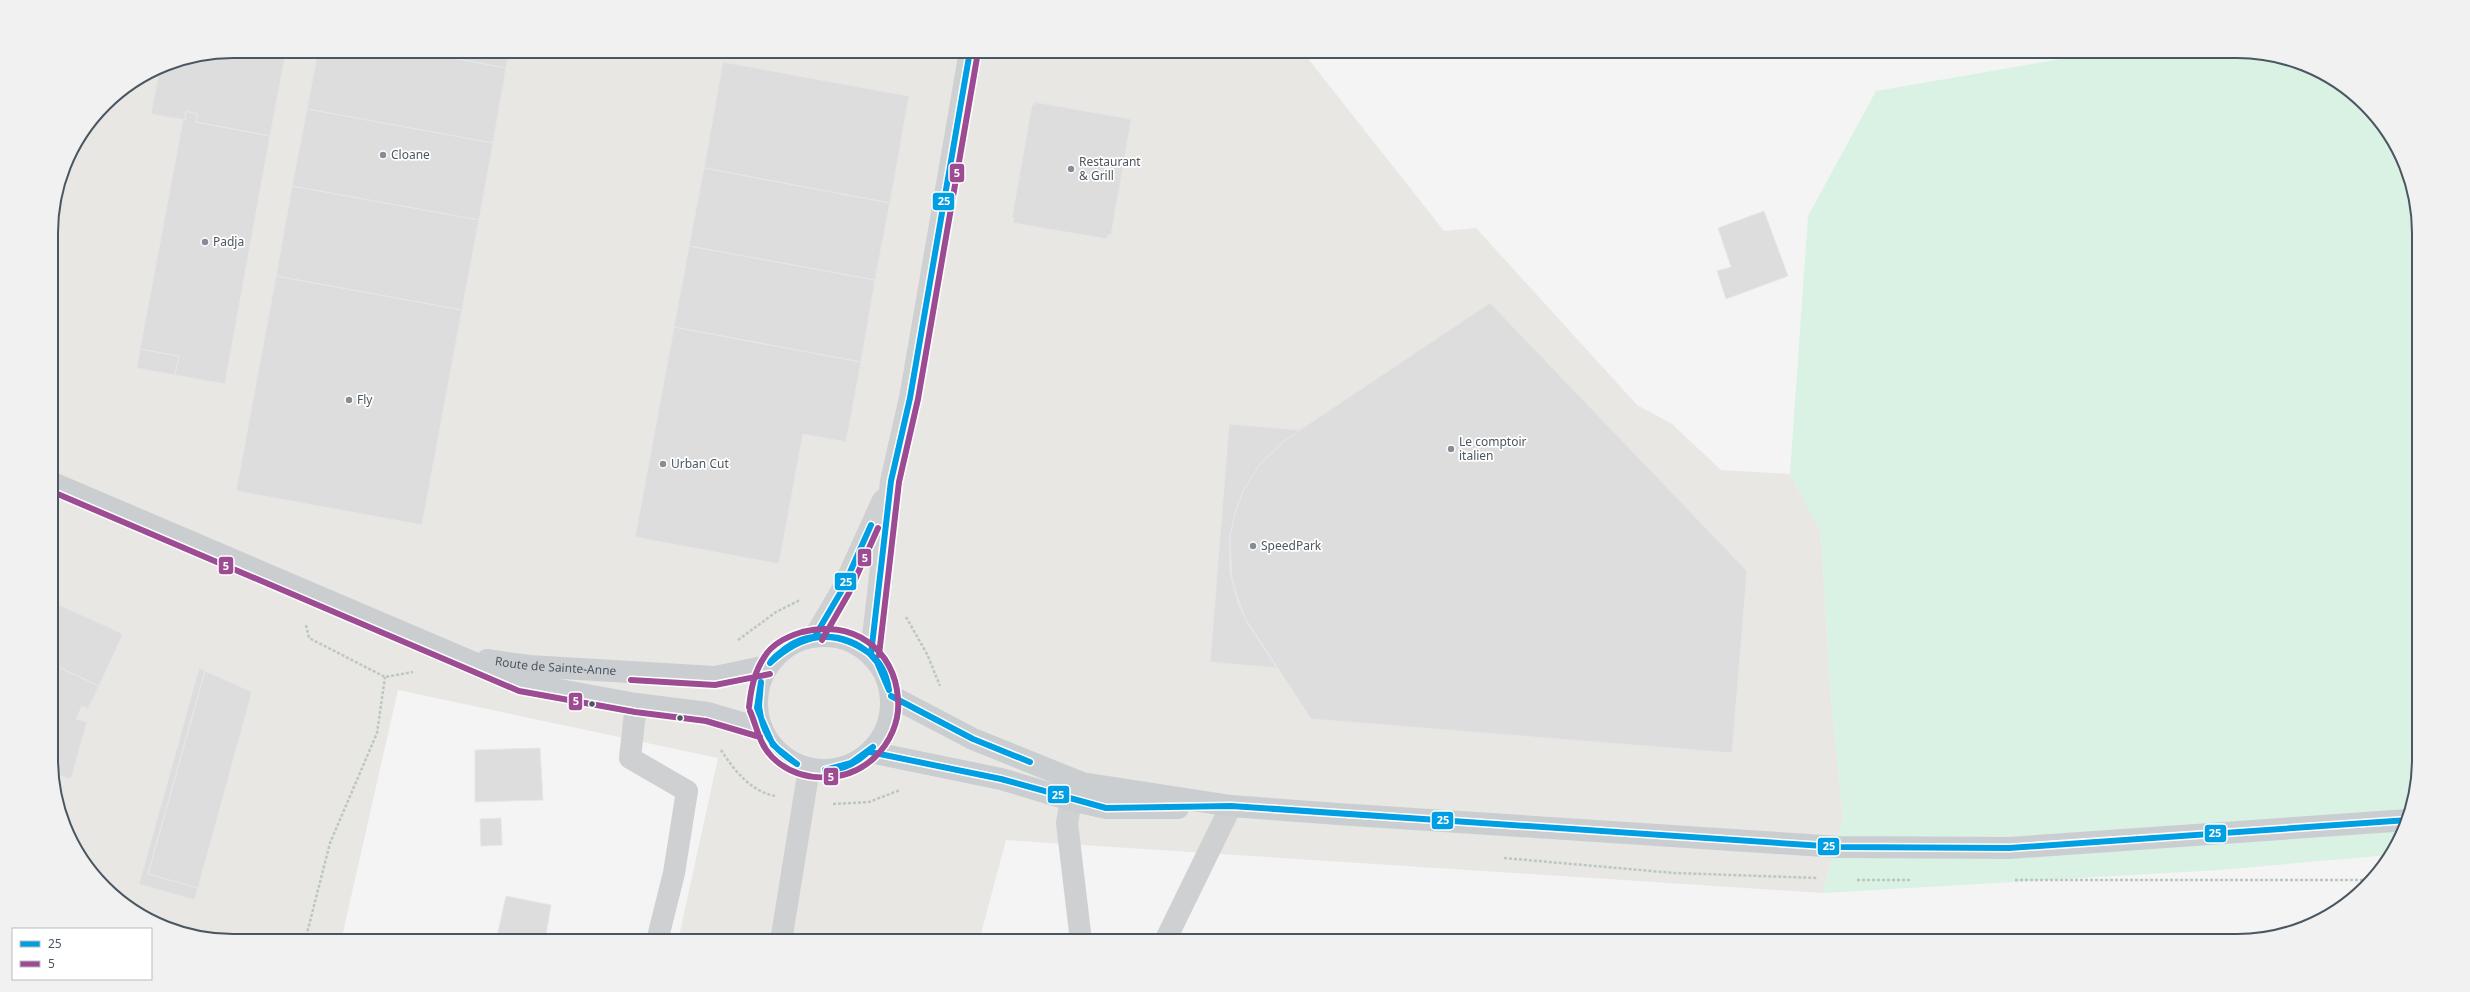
<svg xmlns="http://www.w3.org/2000/svg" width="2470" height="992" viewBox="0 0 2470 992" font-family="'Noto Sans',sans-serif">
	<style>
		.commercial { fill: #e8e7e3 }
		.green { fill: #d9f2e3 }
		.building { fill: #ddddde; stroke: #e5e6e7 }
		.lines { fill: none; stroke-linecap: round; stroke-linejoin: round }
		.path { stroke: #bcc7c4; stroke-width: 2.5; stroke-dasharray: 3 2; stroke-linecap: butt }
		.minor { stroke: #ced0d2; stroke-width: 22 }
		.major { stroke: #caced1; stroke-width: 22 }
		.bus-1-casing { stroke: #fff; stroke-width: 9 }
		.bus-2-casing { stroke: #fff; stroke-width: 9 }
		.bus-1 { stroke: #009fe3; stroke-width: 6 }
		.bus-2 { stroke: #9d4c94; stroke-width: 6 }
		.poi-dot { fill: #868d94; stroke: #fff; stroke-width: 1.5 }
		.bus-dot { fill: #4a5661; stroke: #fff; stroke-width: 1.5 }
		.labels { text-anchor: middle; stroke-width: 3.5; stroke-linejoin: round; paint-order: stroke }
		.poi-label { font-size: 12px; fill: #4a5661; stroke: #fff; text-anchor: start }
		.street-label { font-size: 12px; fill: #4a5661; stroke: #fff }
		.rim { fill: none; stroke: #4a5661; stroke-width: 2 }
		.line-badge { stroke: #fff; stroke-width: 1.5 }
		.badge-label { font-size: 11px; text-anchor: middle; font-weight: bold; fill: #fff }
	</style>
	<rect width="100%" height="100%" fill="#f4f4f4"/>
	<path class="commercial" d="M233 51H1302L1444 231 1476 228 1637 405 1672 424 1721 470 1790 474 1821 532 1830 686 1843 817 1823 893 1006 840 979 941H678L718 758 398 690 341 941H233L174 931 132 910 96 879 70 839 54 794 51 221 70 153 113 96 164 65Z"/>
	<path class="green" d="M2107 51H2237L2296 61 2338 82 2374 113 2400 153 2417 209 2419 759 2409 818 2389 855 2219 870 1823 893 1843 817 1830 686 1821 532 1790 474 1808 216 1876 91Z"/>
	<path class="building" d="M233 51H286L270 136 196 122 197 114 186 111 185 120 151 114 160 67Z
		M318 51H415L506 68 493 143 307 109Z
		M415 51H510L506 68Z
		M723 62 909 96 890 203 704 168Z
		M1034 102 1130 119 1131 121 1111 235H1108L1107 239 1013 223 1014 218 1012 217 1032 104 1034 105Z
		M307 109 493 143 479 220 292 186Z
		M186 111 197 114 196 122 270 136 225 384 175 375 179 356 140 349 183 120H185Z
		M704 168 890 203 875 280 689 246Z
		M292 186 479 220 462 310 276 276Z
		M1764 211 1788 276 1726 299 1717 271 1731 267 1718 228Z
		M689 246 875 280 861 362 674 327Z
		M276 276 462 310 422 525 236 491Z
		M1490 303 1747 571 1732 753 1311 719 1245 618 1232 580 1230 536 1235 513 1243 491 1260 464 1283 442 1300 430Z
		M674 327 861 362 846 442 803 434 779 564 635 537Z
		M140 349 179 356 175 375 137 368Z
		M1229 424 1300 430 1283 442 1260 464 1243 491 1235 513 1230 536V572L1238 603 1248 624 1277 668 1210 662Z
		M53 602 123 634 99 686 54 665Z
		M54 665 99 686 88 709 82 706 76 719 87 722 71 779 54 774Z
		M199 668 205 671 148 874 198 888 195 900 139 884Z
		M205 671 252 692 198 888 148 874Z
		M540 748 543 800 475 802V750Z
		M501 818 502 845 481 846 480 819Z
		M506 896 551 905 545 941H496Z"/>
	<g class="lines">
		<path class="path" d="M906 617 927 654 940 686
			M306 625 309 638 385 677 413 672
			M738 640 776 612 800 600
			M721 750C734 770 750 791 775 796
			M833 804 869 802 900 790
			M1504 858 1674 873 1818 878
			M1857 880H1912
			M2015 880H2371
			M305 941 330 843 377 733 385 677"/>
		<path class="minor" d="M815 636 842 590 883 500
			M871 654 891 481 910 398 970 51
			M636 704 630 758 687 791 674 873 657 941
			M1071 800 1067 823 1081 941
			M781 941 809 769
			M1165 941 1231 806"/>
		<g class="major">
			<path d="M53 483 521 683 636 704 708 713 762 729"/>
			<circle cx="824" cy="703" r="67"/>
			<path id="s1" d="M487 660 529 666 715 677 768 666"/>
			<path d="M891 696 973 739 1082 783 1231 806 1338 814 1839 847 2009 848 2408 820"/>
			<path d="M870 752 1001 779 1071 800 1106 808H1178"/>
		</g>
		<defs>
			<path id="bus-1" d="M815 636 842 590 871 525
				M869 653C881 662 887 676 889 690
				M869 653 877 662 889 690
				M871 654 891 481 910 398 970 51
				M770 663C773 658 777 655 781 652 806 630 845 632 869 653
				M770 663C802 634 833 627 869 653
				M761 682 759 706 761 718
				M761 682 757 708 761 718
				M891 696 973 739 1030 762
				M761 718 773 745 797 764
				M761 718C767 741 777 751 797 764
				M870 752 1001 779 1106 808 1231 806 1839 847 2009 848 2408 820
				M825 770C844 771 861 760 873 747
				M825 770 851 763 873 747"/>
			<path id="bus-2" d="M53 492 519 691 635 712 706 721 760 737
				M822 640 849 593 878 528
				M879 655 899 482 918 399 978 52
				M631 680 715 685 770 674
				M749 707C751 689 754 672 765 656 773 643 789 636 802 632 851 619 895 648 898 699 900 721 890 743 874 758 846 784 799 784 772 757 759 744 757 727 750 711"/>
		</defs>
		<use href="#bus-1" class="bus-1-casing"/>
		<use href="#bus-2" class="bus-2-casing"/>
		<use href="#bus-1" class="bus-1"/>
		<use href="#bus-2" class="bus-2"/>
	</g>
	<g class="poi-dot">
		<circle cx="383" cy="155" r="4"/>
		<circle cx="1071" cy="169" r="4"/>
		<circle cx="205" cy="242" r="4"/>
		<circle cx="349" cy="400" r="4"/>
		<circle cx="1451" cy="449" r="4"/>
		<circle cx="663" cy="464" r="4"/>
		<circle cx="1253" cy="546" r="4"/>
	</g>
	<g class="bus-dot">
		<circle cx="592" cy="704" r="3.5"/>
		<circle cx="680" cy="718" r="3.5"/>
	</g>
	<g class="labels">
		<g class="poi-label">
			<text x="391" y="159">Cloane</text>
			<text x="1079" y="166">Restaurant<tspan x="1079" dy="14">&amp; Grill</tspan></text>
			<text x="213" y="246">Padja</text>
			<text x="357" y="404">Fly</text>
			<text x="1459" y="446">Le comptoir<tspan x="1459" dy="14">italien</tspan></text>
			<text x="671" y="468">Urban Cut</text>
			<text x="1261" y="550">SpeedPark</text>
		</g>
		<g class="street-label">
			<text dy="4" stroke="none"><textPath href="#s1" startOffset="69">Route de Sainte-Anne</textPath></text>
		</g>
	</g>
	<path d="M0 0H2470V992H0ZM233 58H2237A175 175 0 0 1 2412 233V759A175 175 0 0 1 2237 934H233A175 175 0 0 1 58 759V233A175 175 0 0 1 233 58Z" fill="#f1f1f2" fill-rule="evenodd"/>
	<path class="rim" d="M233 58H2237A175 175 0 0 1 2412 233V759A175 175 0 0 1 2237 934H233A175 175 0 0 1 58 759V233A175 175 0 0 1 233 58Z"/>
	<g class="line-badge">
		<rect x="949" y="163" width="16" height="20" rx="4" fill="#9d4c94"/>
		<rect x="932" y="192" width="23" height="19" rx="4" fill="#009fe3"/>
		<rect x="857" y="548" width="15" height="19" rx="4" fill="#9d4c94"/>
		<rect x="218" y="556" width="16" height="19" rx="4" fill="#9d4c94"/>
		<rect x="834" y="572" width="23" height="19" rx="4" fill="#009fe3"/>
		<rect x="568" y="692" width="15" height="19" rx="4" fill="#9d4c94"/>
		<rect x="823" y="767" width="16" height="19" rx="4" fill="#9d4c94"/>
		<rect x="1047" y="785" width="23" height="19" rx="4" fill="#009fe3"/>
		<rect x="1431" y="811" width="23" height="19" rx="4" fill="#009fe3"/>
		<rect x="2204" y="824" width="23" height="19" rx="4" fill="#009fe3"/>
		<rect x="1817" y="837" width="23" height="19" rx="4" fill="#009fe3"/>
	</g>
	<g class="badge-label">
		<text x="957" y="177">5</text>
		<text x="944" y="205">25</text>
		<text x="865" y="562">5</text>
		<text x="226" y="570">5</text>
		<text x="846" y="586">25</text>
		<text x="576" y="705">5</text>
		<text x="831" y="781">5</text>
		<text x="1058" y="799">25</text>
		<text x="1443" y="824">25</text>
		<text x="2215" y="837">25</text>
		<text x="1829" y="850">25</text>
	</g>
	<rect x="12" y="928" width="140" height="52" fill="#ffffff" stroke="#b7bbc0"/>
	<rect x="20" y="941" width="20" height="6" fill="#009fe3" stroke="#b7bbc0"/>
	<text x="48" y="948" font-size="12" fill="#4a5661">25</text>
	<rect x="20" y="961" width="20" height="6" fill="#9d4c94" stroke="#b7bbc0"/>
	<text x="48" y="968" font-size="12" fill="#4a5661">5</text>
</svg>
